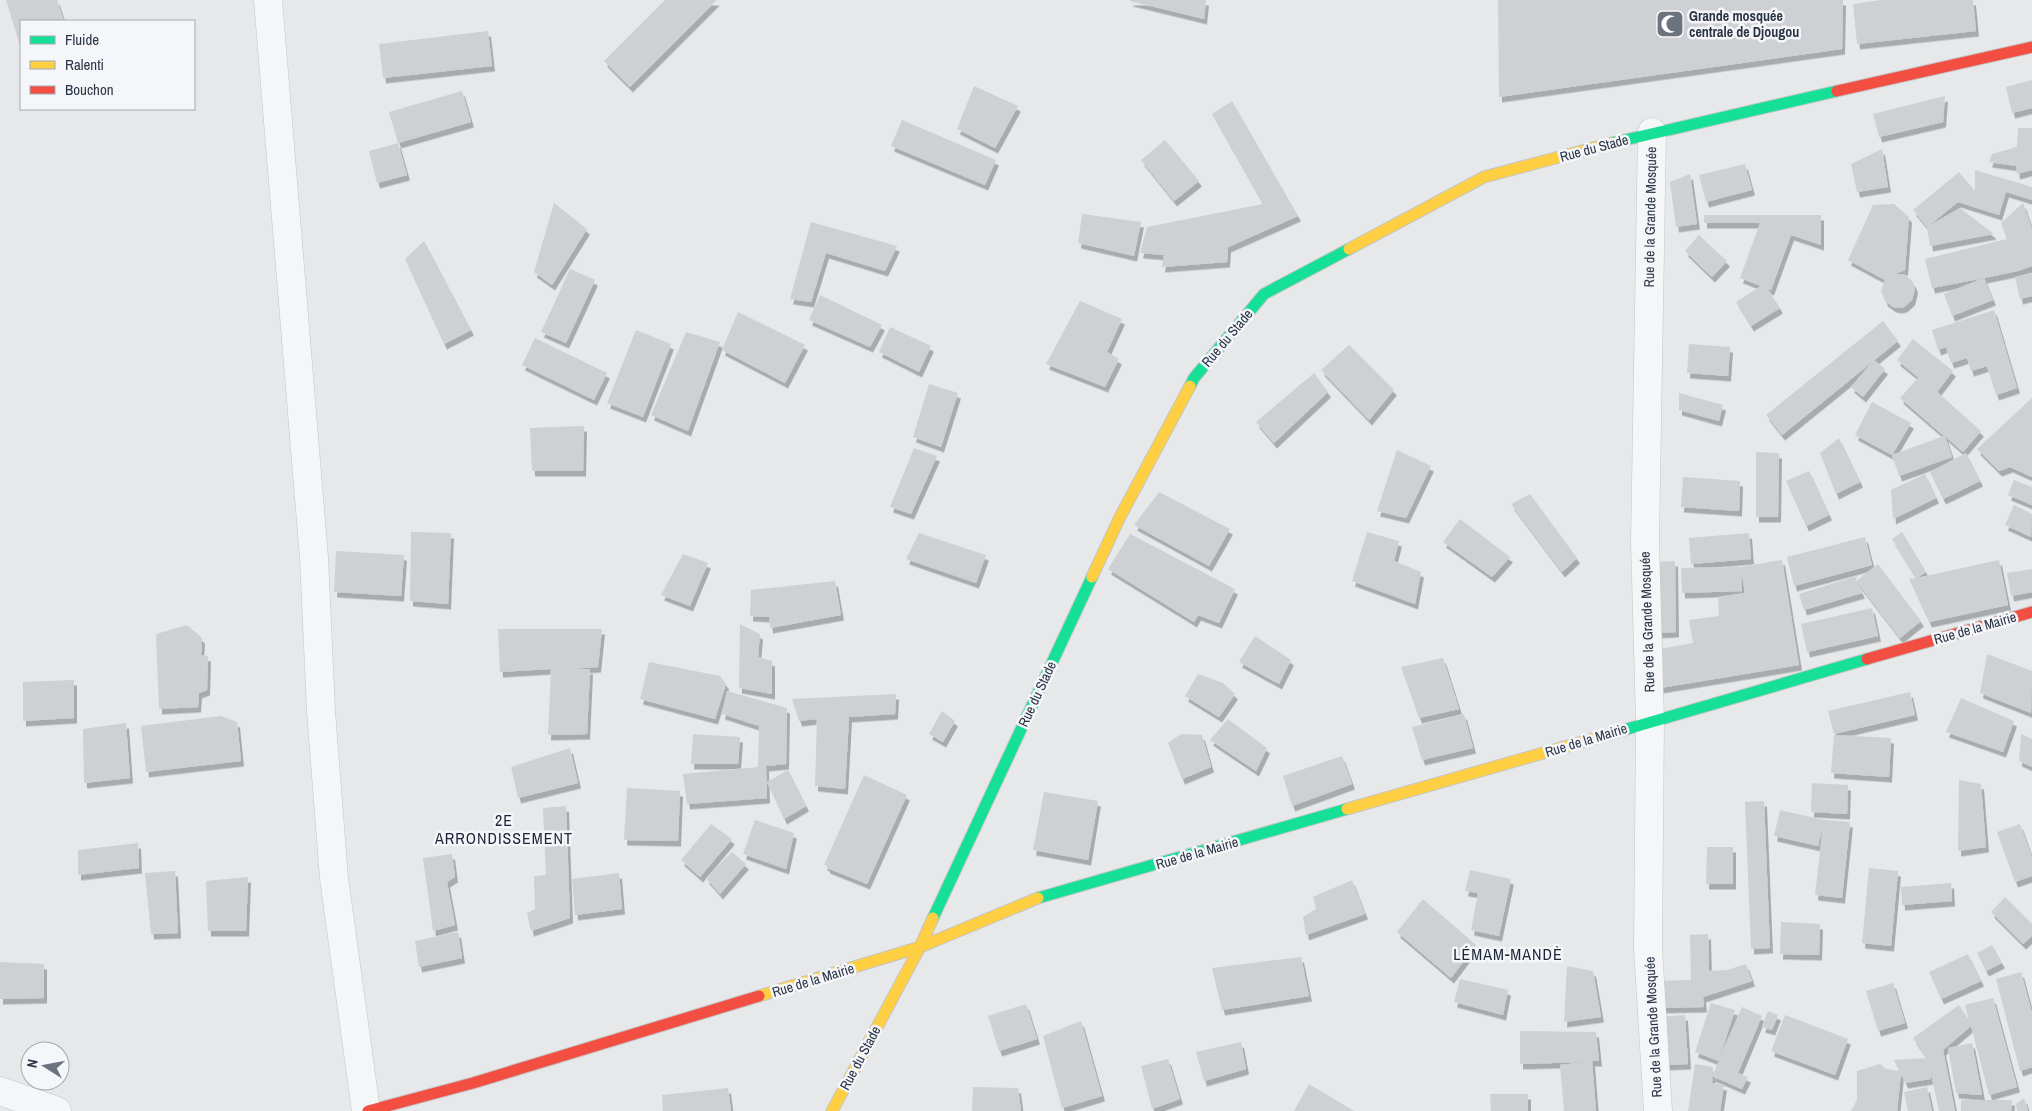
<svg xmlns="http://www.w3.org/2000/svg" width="2032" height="1111" viewBox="0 0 2032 1111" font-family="'Archivo Narrow',sans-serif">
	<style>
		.building { fill: #ced0d3; filter: url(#shadow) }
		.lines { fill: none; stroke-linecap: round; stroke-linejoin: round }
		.street-casing { stroke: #c4c6c8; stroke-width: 29 }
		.fast-casing { stroke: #c4c6c8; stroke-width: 13 }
		.slow-casing { stroke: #c4c6c8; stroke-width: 13 }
		.jam-casing { stroke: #c4c6c8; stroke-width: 13 }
		.street { stroke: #f5f6f7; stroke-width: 28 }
		.fast { stroke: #16e098; stroke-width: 11 }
		.slow { stroke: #ffcf43; stroke-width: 11 }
		.jam { stroke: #f24e42; stroke-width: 11 }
		.labels { text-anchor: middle; stroke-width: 5; stroke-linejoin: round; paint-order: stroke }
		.poi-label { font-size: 14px; font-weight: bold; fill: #2b3445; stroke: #f4f6f9; text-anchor: start }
		.street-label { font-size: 14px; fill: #2b3445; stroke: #f4f6f9 }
		.quarter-label { font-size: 16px; letter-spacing: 1px; fill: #1d2536; stroke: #f4f6f9 }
	</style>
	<defs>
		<filter id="shadow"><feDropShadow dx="3" dy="5.5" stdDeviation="0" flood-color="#0004"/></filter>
	</defs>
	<rect width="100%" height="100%" fill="#e6e8ea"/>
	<path class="building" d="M6 0H57L64 21H21V49Z
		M665 0H717L630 87 604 61Z
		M1130 0H1206L1204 19 1130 1Z
		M1498 0H1843L1842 49 1499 97Z
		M1881 0H1973L1976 31 1857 44 1853 4Z
		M488 31 492 66 383 78 379 44Z
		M2032 80V108L2012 113 2006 87Z
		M974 86 1018 106 995 148 957 129Z
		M462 91 471 122 398 143 389 112Z
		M1945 96 1943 122 1879 137 1873 114Z
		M1232 101 1298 216 1228 247 1227 262 1162 267 1164 255 1140 253 1147 227 1263 204 1212 114Z
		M902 120 996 160 985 185 891 146Z
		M2018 128H2032V170L2017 174 2016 166 1989 162 1992 154 2017 147Z
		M1165 140 1199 181 1174 201 1141 160Z
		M398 143 407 175 377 183 369 151Z
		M1882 149 1888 187 1857 192 1851 164Z
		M1745 164 1752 190 1706 202 1699 175Z
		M1975 170 2032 187V200L2006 192 1999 215 1958 202 1927 227 1913 210 1959 172 1975 191Z
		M1690 174 1697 224 1676 227 1670 182Z
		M554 203 587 229 552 285 534 272Z
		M2023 203 2032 229V266L2018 271 1984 278 1993 300 1952 316 1944 294 1984 278 1932 288 1925 259 2007 239 2001 223Z
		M1894 204 1909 217 1905 270 1895 274H1904L1909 278 1913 282 1915 288 1912 300 1904 307 1899 308 1893 307 1885 301 1881 291 1885 280 1848 260 1873 205Z
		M1960 208 1994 234 1930 246 1927 227Z
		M1082 214 1141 222 1134 256 1078 243Z
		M1704 215H1821V245L1791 235 1771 290 1767 288 1780 308 1751 326 1736 302 1761 286 1740 278 1760 223H1704Z
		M811 222 897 246 885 271 826 253 811 302 790 299Z
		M1699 235 1727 261 1712 277 1685 251Z
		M424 241 471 330 444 344 405 259Z
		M570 269 595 280 566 343 541 332Z
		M2032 273V296L2020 299 2015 277Z
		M820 295 882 325 870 347 809 320Z
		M1080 301 1122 319 1107 352 1119 359 1105 387 1046 364Z
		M1994 310 2017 388 1996 395 1987 366 1971 371 1967 358 1951 363 1946 347 1938 350 1932 330Z
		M738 312 805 345 785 383 722 350Z
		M1883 321 1898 341 1782 435 1766 415Z
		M890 327 931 346 919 372 879 352Z
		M636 330 671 344 643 417 607 403Z
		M686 332 720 342 688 431 651 415Z
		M535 338 607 373 594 400 522 365Z
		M1913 339 1953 371 1937 392 1981 431 1963 452 1945 436 1952 457 1899 476 1892 455 1944 436 1900 398 1918 378 1925 383 1897 360Z
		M1689 344 1730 347 1728 376 1687 373Z
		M1349 345 1394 390 1369 420 1321 370Z
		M1874 360 1885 369 1863 397 1851 387Z
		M1314 373 1328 392 1274 443 1256 422Z
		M929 384 958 393 941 447 913 437Z
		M1679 393 1723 405 1719 421 1679 410Z
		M2032 398V477L2010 467 1999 471 1977 449Z
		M1872 402 1911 423 1892 455 1855 435Z
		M584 426 583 471H532L530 428Z
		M1839 438 1860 482 1836 494 1820 453Z
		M914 448 937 456 911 514 890 507Z
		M1397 450 1431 466 1406 518 1377 511Z
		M1756 452 1779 453 1778 517H1756Z
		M1966 453 1980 481 1943 499 1930 472Z
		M1809 471 1829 515 1806 526 1786 481Z
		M1925 474 1936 498 1893 519 1891 490Z
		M1683 477 1740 481 1739 511 1681 507Z
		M2014 480 2032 487V505L2008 495Z
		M1159 492 1230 529 1209 566 1134 525Z
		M1530 494 1577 558 1562 572 1511 504Z
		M2014 505 2032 514 2031 537 2005 525Z
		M1460 519 1510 557 1492 577 1443 542Z
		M411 532 451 533 448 604 410 601Z
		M1367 532 1399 541 1394 561 1421 572 1415 604 1352 581Z
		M1902 532 1926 572 1917 578 1999 560 2008 605 1929 622 1909 579 1916 578 1892 539Z
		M919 533 986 555 976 583 906 559Z
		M1749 533 1751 559 1691 564 1689 538Z
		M1130 534 1235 589 1219 623 1198 615 1194 622 1108 569Z
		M1865 537 1872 565 1794 586 1787 557Z
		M336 551 404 555 401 596 334 592Z
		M683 554 708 563 690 606 661 595Z
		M1782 560 1799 665 1660 688 1654 650 1693 643 1689 620 1719 616 1718 597 1745 593 1741 568 1742 591 1682 593 1681 568 1740 567Z
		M1675 561 1676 632 1652 633 1651 562Z
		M1878 564 1921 621 1900 638 1856 581Z
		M2032 569V592L2011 596 2007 573Z
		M1857 576 1856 581 1862 593 1804 610 1799 594Z
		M835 581 841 615 770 628 769 617 750 616 751 590Z
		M1872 608 1878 636 1807 652 1801 624Z
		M740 624 760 634 758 657 772 661V694L739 688Z
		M187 625 202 638 201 655 208 656 207 690 199 693 198 707 159 709 156 634Z
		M498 629H602L598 667 568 669H590L587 734 548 735 551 669 500 672Z
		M1255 636 1291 660 1279 684 1239 662Z
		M1987 654 2032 671 2031 713 1980 693Z
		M1443 658 1459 709 1419 718 1401 667Z
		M649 662 720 676 726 684 715 719 640 699Z
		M1198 674 1223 683 1235 694 1219 717 1185 696Z
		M74 680V718L23 721V682Z
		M727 691 787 708 786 764 766 766 767 798 687 804 683 774 758 767 759 726 722 714Z
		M1910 692 1915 715 1834 734 1828 711Z
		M896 694 895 714 849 717 845 789 815 786 817 719 799 721 792 699Z
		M1961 698 2014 721 2003 752 1946 732Z
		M942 711 955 721 943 742 929 734Z
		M1464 714 1473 748 1422 760 1412 727Z
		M221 716 237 722 241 761 146 772 141 726Z
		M1228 719 1267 748 1256 771 1210 740Z
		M126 723 130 778 84 783 83 729Z
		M693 734 740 737 738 764H691Z
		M1181 734 1202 735 1211 767 1182 779 1168 743Z
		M2021 734 2032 739V767L2019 761Z
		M1834 735 1891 738 1889 777 1831 773Z
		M570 748 578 783 518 798 511 767Z
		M1342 756 1352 784 1292 806 1283 776Z
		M788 770 806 806 784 819 767 782Z
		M864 775 907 795 867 884 827 868V866L824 865Z
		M1959 780 1981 784 1986 847 1958 851Z
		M1812 783 1848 785 1847 814 1811 812Z
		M627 788 680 791 678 841 624 840Z
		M1044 792 1098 801 1088 860 1033 850Z
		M1764 801 1770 948 1751 949 1745 802Z
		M566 806 570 918 531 931 527 913 535 909 534 876 546 875 543 808Z
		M1780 810 1824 820 1850 822 1842 898 1815 895 1823 825 1818 846 1774 836Z
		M755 820 794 833 786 869 743 854Z
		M711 824 732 839 700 877 681 860Z
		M2020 824 2032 858V876L2015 882 1997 832Z
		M138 843 139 868 78 875V850Z
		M1707 847H1733V884H1706Z
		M732 852 746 864 720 894 706 878Z
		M452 854 455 877 447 882 455 925 433 931 423 858Z
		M1869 868 1898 871 1891 946 1862 943Z
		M1470 870 1511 879 1499 936 1471 930 1478 893 1465 891Z
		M175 871 178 933 151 934 145 873Z
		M619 873 622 909 575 915 572 879Z
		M248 877 246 931H208L206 881Z
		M1352 880 1365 914 1306 935 1303 917 1316 909 1313 897Z
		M1951 883 1952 901 1902 905 1901 887Z
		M2005 897 2032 924V936L2023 944 1991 912Z
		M1423 899 1476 945 1451 978 1397 932Z
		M1781 922 1820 924 1819 955 1780 954Z
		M458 932 462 958 419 967 415 941Z
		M1708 934 1709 971 1727 970 1746 964 1752 981 1703 997 1704 1007 1654 1008V981L1691 980 1690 935Z
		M1992 945 2002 963 1986 971 1977 953Z
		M1968 954 1981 981 1941 999 1929 972Z
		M1301 957 1309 996 1222 1010 1212 968Z
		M0 962 44 964V998L0 999Z
		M1567 966 1593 971 1601 1017 1564 1022Z
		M2021 972 2032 1013V1067L2020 1071 1996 979Z
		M1460 979 1508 990 1503 1015 1454 1002Z
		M1893 983 1905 1023 1878 1031 1866 991Z
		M1993 998 2017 1087 1989 1095 1971 1026 1943 1050 1955 1111H1939L1931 1073V1079L1905 1083 1901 1073 1897 1111H1851L1857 1100V1071L1880 1064 1886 1069 1899 1071 1894 1060 1927 1058 1913 1038 1959 1005 1969 1020 1965 1005Z
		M1711 1003 1735 1010 1720 1057 1742 1007 1762 1016 1738 1073 1748 1077 1742 1089 1712 1076 1719 1061 1695 1052Z
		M1026 1004 1037 1039 999 1051 988 1016Z
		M1768 1011 1778 1015 1772 1030 1762 1027Z
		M1685 1015 1688 1064 1664 1065 1661 1017Z
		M1785 1015 1848 1039 1835 1075 1771 1051Z
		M1081 1021 1102 1096 1062 1108 1043 1036Z
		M1520 1031 1596 1032 1599 1061H1592L1596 1111H1564L1560 1065 1587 1062 1520 1064Z
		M1241 1042 1246 1069 1204 1081 1196 1052Z
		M1972 1043 1982 1095 1956 1093 1948 1048Z
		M1168 1059 1180 1099 1152 1109 1141 1066Z
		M1695 1064 1713 1067 1712 1083 1724 1085 1720 1111H1688Z
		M1309 1084 1354 1111H1294Z
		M973 1087 1018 1088 1021 1111H972Z
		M1927 1087 1932 1111H1908L1904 1092Z
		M728 1088 731 1111H663L662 1095Z
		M1490 1094H1528V1111H1491Z
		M2024 1098 2028 1111H2017L2016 1104Z
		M1961 1100H2012L2011 1111H1961Z"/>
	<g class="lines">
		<defs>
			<path id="street" d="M268 0 314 558 321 711 334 878 366 1111
				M1652 132 1645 541 1650 721 1648 948 1658 1111
				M0 1091 57 1111"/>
			<path id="fast" d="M1612 143 1837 91
				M1190 386 1194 378 1264 294 1349 249
				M1617 732 1867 659
				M1038 898 1347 809
				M933 918 1092 577"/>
			<path id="slow" d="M1349 249 1484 177 1612 143
				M1092 577 1120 517 1190 386
				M1347 809 1617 732
				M759 996 920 947 1038 898
				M832 1111 920 947 933 918"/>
			<path id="jam" d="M1837 91 2032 47
				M1867 659 2032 612
				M368 1111 473 1083 759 996"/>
		</defs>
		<use href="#street" class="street-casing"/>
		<use href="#fast" class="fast-casing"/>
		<use href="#slow" class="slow-casing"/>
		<use href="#jam" class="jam-casing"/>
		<use href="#street" class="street"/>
		<use href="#fast" class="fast"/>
		<use href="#slow" class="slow"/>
		<use href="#jam" class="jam"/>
	</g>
	<defs>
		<symbol id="mosque-square" viewBox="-11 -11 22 22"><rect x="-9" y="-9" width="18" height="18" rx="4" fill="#6c737f" stroke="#f4f6f9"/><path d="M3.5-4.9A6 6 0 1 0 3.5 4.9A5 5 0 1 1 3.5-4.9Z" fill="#fff"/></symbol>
	</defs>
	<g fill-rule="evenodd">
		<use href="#mosque-square" x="1654" y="8" width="32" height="32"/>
	</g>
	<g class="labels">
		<g class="poi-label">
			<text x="1689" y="21">Grande mosquée<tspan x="1689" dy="16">centrale de Djougou</tspan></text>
		</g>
		<g class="street-label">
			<text transform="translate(1594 148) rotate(-15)" y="5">Rue du Stade</text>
			<text transform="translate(1650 217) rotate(-89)" y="5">Rue de la Grande Mosquée</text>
			<text transform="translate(1227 338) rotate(-50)" y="5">Rue du Stade</text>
			<text transform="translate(1647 622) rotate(-92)" y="5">Rue de la Grande Mosquée</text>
			<text transform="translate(1975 628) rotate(-16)" y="5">Rue de la Mairie</text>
			<text transform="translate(1037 694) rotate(-65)" y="5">Rue du Stade</text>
			<text transform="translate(1586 740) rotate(-17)" y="5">Rue de la Mairie</text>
			<text transform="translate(1197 853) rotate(-16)" y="5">Rue de la Mairie</text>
			<text transform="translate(813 980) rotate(-17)" y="5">Rue de la Mairie</text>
			<text transform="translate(1653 1027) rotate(-93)" y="5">Rue de la Grande Mosquée</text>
			<text transform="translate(860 1058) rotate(-62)" y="5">Rue du Stade</text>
		</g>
		<g class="quarter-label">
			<text x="504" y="826">2E<tspan x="504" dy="18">ARRONDISSEMENT</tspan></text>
			<text x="1508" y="960">LÉMAM-MANDÈ</text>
		</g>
	</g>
	<rect x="20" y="20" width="175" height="90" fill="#f4f6f9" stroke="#a4a8b1"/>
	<rect x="30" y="36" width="25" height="8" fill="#16e098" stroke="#a4a8b1"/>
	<text x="65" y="45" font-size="15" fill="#2b3445">Fluide</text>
	<rect x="30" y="61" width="25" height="8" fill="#ffcf43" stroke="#a4a8b1"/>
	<text x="65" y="70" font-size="15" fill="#2b3445">Ralenti</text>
	<rect x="30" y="86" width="25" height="8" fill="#f24e42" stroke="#a4a8b1"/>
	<text x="65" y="95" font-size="15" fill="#2b3445">Bouchon</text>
	<g transform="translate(45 1066) rotate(281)"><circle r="24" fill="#f4f6f9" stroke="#a4a8b1"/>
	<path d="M0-4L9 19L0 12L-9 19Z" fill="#6c737f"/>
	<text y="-8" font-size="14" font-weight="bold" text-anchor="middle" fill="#2b3445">N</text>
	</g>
</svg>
